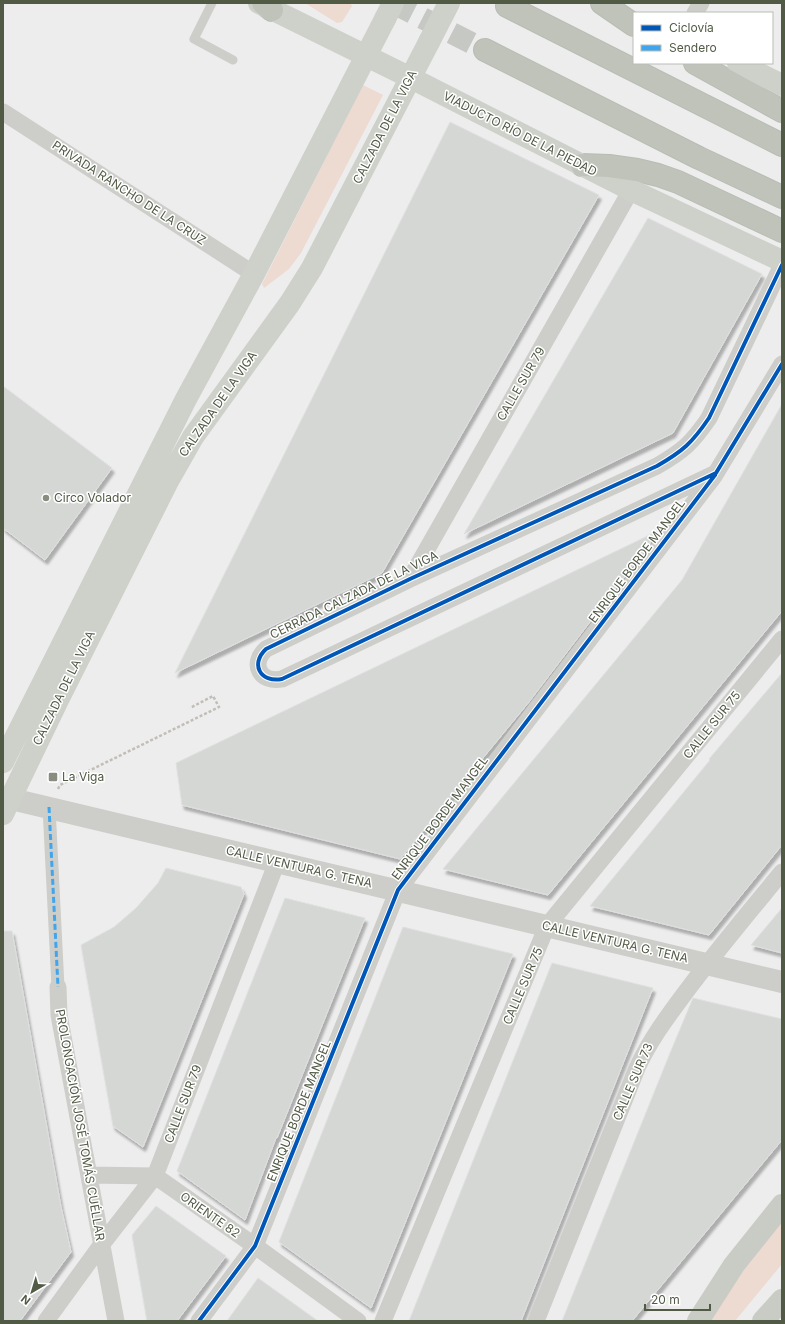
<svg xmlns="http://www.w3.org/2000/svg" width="785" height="1324" viewBox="0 0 785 1324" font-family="Inter,sans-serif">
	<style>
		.green { fill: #eddad1 }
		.building { fill: #d5d7d5; stroke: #dfe0df; filter: url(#shadow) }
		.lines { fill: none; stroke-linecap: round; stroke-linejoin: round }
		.motorway-tunnel { stroke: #c6c8c4; stroke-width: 22; stroke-dasharray: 22 11; stroke-linecap: butt }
		.motorway-casing { stroke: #b8bdb3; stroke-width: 24 }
		.path { stroke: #c2beb7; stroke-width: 2.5; stroke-dasharray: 3 2; stroke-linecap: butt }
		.service { stroke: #cdcec9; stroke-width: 9 }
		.pedestrian { stroke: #cdcec9; stroke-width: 13 }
		.minor { stroke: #cdcec9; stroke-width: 17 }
		.tertiary { stroke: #cdcec9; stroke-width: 22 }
		.secondary { stroke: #ced1ca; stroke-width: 22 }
		.primary { stroke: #c9ccc5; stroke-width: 22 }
		.motorway { stroke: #bfc3ba; stroke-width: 22 }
		.secondary-bridge { stroke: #ced1ca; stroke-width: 22 }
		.quiet { stroke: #40a5ec; stroke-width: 3; stroke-dasharray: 6 3; stroke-linecap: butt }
		.cycleway-casing { stroke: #fff; stroke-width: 6 }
		.cycleway { stroke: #0057b8; stroke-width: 4 }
		.poi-dot { fill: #888d80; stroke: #fff; stroke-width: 1.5 }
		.labels { text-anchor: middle; stroke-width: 3; stroke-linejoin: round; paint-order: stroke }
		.street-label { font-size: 12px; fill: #515a45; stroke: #fff }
		.poi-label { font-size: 12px; fill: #515a45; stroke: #fff; text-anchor: start }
	</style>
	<defs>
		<filter id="shadow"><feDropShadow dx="2.5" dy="4.5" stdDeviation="1" flood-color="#0004"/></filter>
	</defs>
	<rect width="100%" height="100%" fill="#ededee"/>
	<path class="green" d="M305 3H350L352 6 342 22 337 23Z
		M363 85 383 95 301 253 289 269 264 288 262 284Z
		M782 1213V1264L735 1321H709Z"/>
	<path class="building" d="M450 122 599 195 382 573 175 673Z
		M648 218 762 274 673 433 464 534Z
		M3 386 112 468 45 560 3 528Z
		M782 404V611L548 895 443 869 682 580Z
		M660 530 529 702 400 859 182 805 176 763Z
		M782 673V845L709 935 590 906 710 760 709 759Z
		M166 868 241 887 244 894 143 1147 113 1126 81 945 114 927 136 908 158 883Z
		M285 898 365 918 277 1138H276L245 1220 177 1171Z
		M782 908V953L751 945Z
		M403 927 513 954 371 1308 279 1242Z
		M3 931H12L61 1207 71 1252 20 1321H3Z
		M552 963 653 988 521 1321H409Z
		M693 998 782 1019V1140L632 1321H562L670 1053Z
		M156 1206 226 1256 177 1321H147L132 1235Z
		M258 1278 318 1321H227Z"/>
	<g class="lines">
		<path class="motorway-tunnel" d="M393 3 485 50"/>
		<defs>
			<path id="motorway" d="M263 3 272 10
				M602 3 634 25
				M507 6 782 145
				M485 50 699 158 782 197
				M695 63 782 111
				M582 165 609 166 637 170 658 175 678 182 782 231"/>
		</defs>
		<use href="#motorway" class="motorway-casing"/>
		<path class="path" d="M58 789 60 785 219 707 213 696 190 708"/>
		<path class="service" d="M212 3 194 39 233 60"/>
		<path class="pedestrian" d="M49 807 58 987"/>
		<path class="minor" d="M695 13 701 3
			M3 112 254 274
			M782 265 709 418C692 443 683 451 657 466L410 579 266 649C250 664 260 683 282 679L716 473 782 364
			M410 579 631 190
			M58 987 59 1015 116 1321
			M89 1175 155 1176 255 1246 358 1321
			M46 1321 102 1244 155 1176 277 862
			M199 1321 255 1246 398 890 715 475
			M383 1321 547 926 782 639
			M536 1321 637 1068C651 1038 668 1016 688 989 718 949 750 911 782 872"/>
		<path class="tertiary" d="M3 797 782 982"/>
		<path class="secondary" d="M259 3 411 78 631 190 782 261
			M738 63 782 85
			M3 762 186 399 254 274 385 19
			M3 814 58 700 168 481 193 437 290 303 312 268 429 42"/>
		<path class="primary" d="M698 1321 734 1265 782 1205
			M763 1321 782 1300"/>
		<use href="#motorway" class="motorway"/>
		<path class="secondary-bridge" d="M385 19 393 3
			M429 42 449 3"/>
		<path class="quiet" d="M49 807 58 987"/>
		<defs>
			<path id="cycleway" d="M782 265 709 418C692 443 683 451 657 466L410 579 266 649C250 664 260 683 282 679L716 473 782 364
				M199 1321 255 1246 398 890 715 475"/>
		</defs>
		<use href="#cycleway" class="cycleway-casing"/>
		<use href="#cycleway" class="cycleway"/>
	</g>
	<g class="poi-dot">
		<circle cx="46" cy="498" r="4"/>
		<rect x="48" y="772" width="10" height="10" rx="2"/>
	</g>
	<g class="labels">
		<g class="street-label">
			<text transform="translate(385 127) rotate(-63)" y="4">CALZADA DE LA VIGA</text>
			<text transform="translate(520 134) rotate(27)" y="4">VIADUCTO RÍO DE LA PIEDAD</text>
			<text transform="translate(129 193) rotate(33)" y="4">PRIVADA RANCHO DE LA CRUZ</text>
			<text transform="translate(521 384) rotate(-60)" y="4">CALLE SUR 79</text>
			<text transform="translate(218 404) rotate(-55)" y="4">CALZADA DE LA VIGA</text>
			<text transform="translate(637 561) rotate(-53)" y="4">ENRIQUE BORDE MANGEL</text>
			<text transform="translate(354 595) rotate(-26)" y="4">CERRADA CALZADA DE LA VIGA</text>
			<text transform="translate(64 688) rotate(-64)" y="4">CALZADA DE LA VIGA</text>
			<text transform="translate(712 725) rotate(-51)" y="4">CALLE SUR 75</text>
			<text transform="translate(440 818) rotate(-53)" y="4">ENRIQUE BORDE MANGEL</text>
			<text transform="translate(299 867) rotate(13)" y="4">CALLE VENTURA G. TENA</text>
			<text transform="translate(615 942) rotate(13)" y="4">CALLE VENTURA G. TENA</text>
			<text transform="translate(523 986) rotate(-67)" y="4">CALLE SUR 75</text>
			<text transform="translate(633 1082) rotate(-67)" y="4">CALLE SUR 73</text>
			<text transform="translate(183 1104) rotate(-69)" y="4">CALLE SUR 79</text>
			<text transform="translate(299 1111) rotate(-68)" y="4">ENRIQUE BORDE MANGEL</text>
			<text transform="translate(80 1125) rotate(80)" y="4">PROLONGACIÓN JOSÉ TOMÁS CUÉLLAR</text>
			<text transform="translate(210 1215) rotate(35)" y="4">ORIENTE 82</text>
		</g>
		<g class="poi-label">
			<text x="54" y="502">Circo Volador</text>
			<text x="62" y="781">La Viga</text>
		</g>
	</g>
	<rect width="785" height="1324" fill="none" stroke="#515a45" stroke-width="8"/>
	<rect x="633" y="12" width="140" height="52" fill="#ffffff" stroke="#b9bdb5"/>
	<rect x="641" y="25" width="20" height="6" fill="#0057b8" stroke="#b9bdb5"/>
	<text x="669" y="32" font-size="12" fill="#515a45">Ciclovía</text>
	<rect x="641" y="45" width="20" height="6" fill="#40a5ec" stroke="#b9bdb5"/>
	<text x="669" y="52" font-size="12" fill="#515a45">Sendero</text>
	<g transform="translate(32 1292) rotate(218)" stroke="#ffffff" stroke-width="3" paint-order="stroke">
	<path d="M0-3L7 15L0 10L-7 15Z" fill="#515a45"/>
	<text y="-6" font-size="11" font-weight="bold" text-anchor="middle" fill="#515a45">N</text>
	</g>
	<path d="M645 1304v6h65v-6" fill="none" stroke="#515a45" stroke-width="2"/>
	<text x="651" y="1304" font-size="12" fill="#515a45" stroke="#ffffff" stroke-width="3" paint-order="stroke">20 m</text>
</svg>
